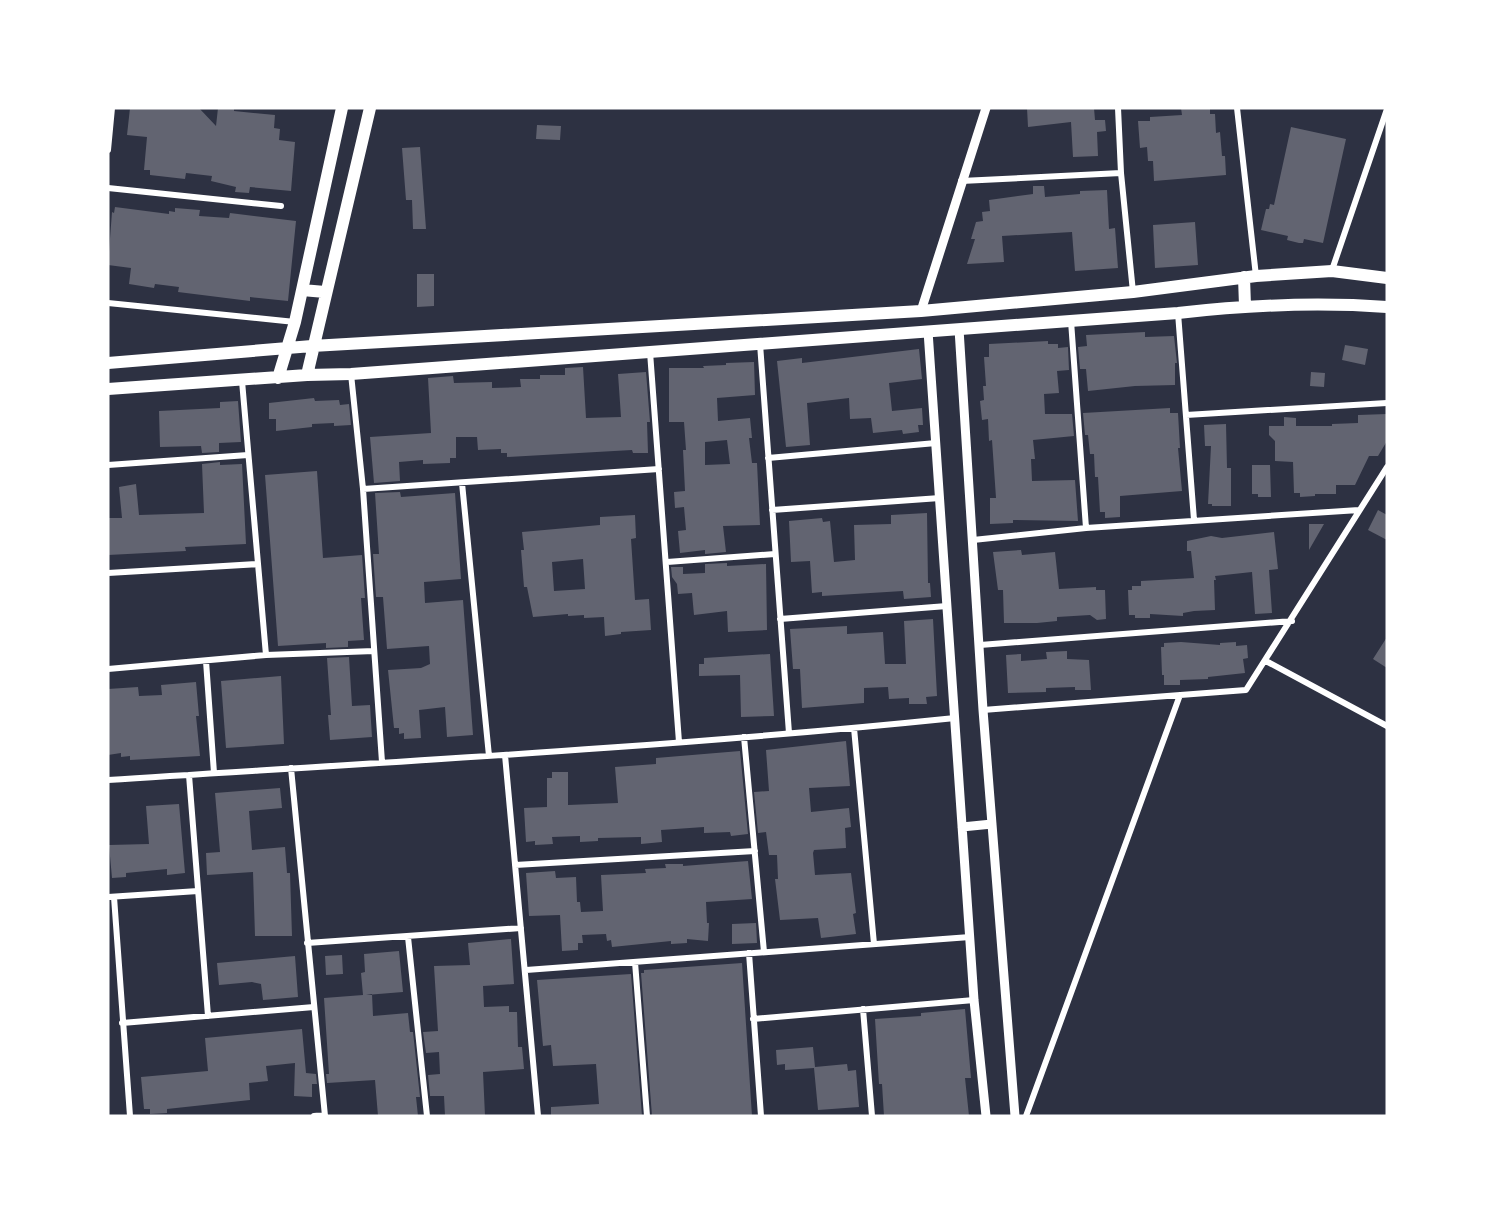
<svg xmlns="http://www.w3.org/2000/svg" width="1495" height="1224" viewBox="0 0 1495 1224" font-family="'Open Sans',sans-serif">
	<style>
		.building { fill: #626471; fill-rule: evenodd }
		.lines { fill: none; stroke-linecap: round; stroke-linejoin: round }
		.minor { stroke: #fff; stroke-width: 6 }
		.tertiary { stroke: #fff; stroke-width: 9 }
		.primary { stroke: #fff; stroke-width: 12 }
	</style>
	<rect width="100%" height="100%" fill="#2d3142"/>
	<path class="building" d="M130 108H199L216 126 218 108H234V111L275 115 274 128 280 129 279 140 295 142 291 191 250 187 249 193 235 192 236 187 211 181 212 176 186 173 185 179 150 175V170H144L147 137 127 135Z
		M1027 108H1094L1095 120H1105L1106 131 1097 132 1098 156 1073 157 1071 122 1028 127Z
		M1181 108H1210V114H1215L1216 133 1220 132 1222 156H1225L1226 175 1154 181 1153 161H1148L1147 147 1140 148 1138 121H1150V117L1182 115Z
		M537 125 561 126 560 140 536 139Z
		M1291 127 1346 139 1323 243 1304 239 1303 243H1299L1287 240 1288 236 1261 230 1266 209H1269L1270 204 1274 205Z
		M420 147 426 229H413L412 200H406L402 148Z
		M1033 186H1044L1045 197 1080 194V191L1107 190 1109 229 1115 228 1118 268 1075 271 1072 232 1002 236 1004 262 967 264 975 239H971L976 222 983 221 982 212 990 211 989 200 1033 194Z
		M115 207 169 214V211L175 212V208L200 210 199 216 229 218 230 213 296 221 288 301 250 297V301L178 292 179 287 155 284 154 288 129 284 131 268 108 265 112 212 114 213Z
		M1195 222 1198 265 1155 268 1153 225Z
		M417 274H434V306L417 307Z
		M1145 332V337L1174 336 1177 363H1175V385L1135 386 1088 391 1086 369H1080L1078 347 1087 346 1086 335Z
		M1048 341V344H1058V348L1068 347 1069 370 1057 371 1059 393 1044 394 1045 414H1072L1074 436 1033 440 1035 459H1031L1032 481 1075 480 1078 521 1013 520V523L990 524V498H996L992 440 989 441 988 419 982 420 980 401 984 400 983 386H986L984 357H989V344Z
		M1345 345 1368 349 1365 365 1342 360Z
		M919 349 922 379 889 383 892 411 922 408 923 425H918L919 432 903 434 902 430 873 433 871 418 850 419 849 398 807 403 810 445 786 447 777 361 802 358V363Z
		M754 362 755 395 717 398 718 421 750 418 752 438H749L752 463H757L760 525 723 526 726 552 705 554V550L680 553 678 531 686 530 684 507 675 508 674 492 685 491 683 450H686L684 422H669V368H704L703 366 726 365V363ZM727 440 730 464 705 465V442Z
		M583 367 586 418 621 417 618 374 646 372 650 422H647L648 453H633L632 450 507 457V453H501V449L478 450 477 437H456V458H450V463L423 464V460L399 462 400 481 374 483 370 437 431 433 428 378 453 376 454 383 492 382V388L521 387 520 379H540V375H565V368Z
		M1311 372 1325 373 1324 387 1310 386Z
		M314 398 315 401 339 400 340 405 349 404 351 425 334 426V423L312 424V427L276 431V419H269V403Z
		M238 401 241 442 219 443V452L202 453 201 446 160 447 159 411 220 408V402Z
		M1170 408V413H1178L1180 448H1178L1182 491 1120 496V517L1105 518V512H1100L1098 477H1095L1094 454H1090L1088 435H1085L1083 413Z
		M1387 414V441L1378 456H1369L1355 485H1336V494H1315V496L1300 497V493H1294L1293 462 1275 461V441L1269 435V426H1284V417L1296 418V426H1332V424L1358 423V415Z
		M1226 424 1227 468H1231V506H1212V504H1208L1211 446H1205L1204 425Z
		M220 462V465L242 464 246 544 185 547 186 551 108 555V518H122L119 487 136 484 139 515 204 513 202 464Z
		M1252 465H1270L1271 497H1258V494H1252Z
		M317 471 323 558 362 555 365 598H361L364 640 348 641V647L326 648V643L278 646 265 475Z
		M400 492 401 497 455 493 461 579 424 582 425 603 463 600 473 735 447 737 445 707 419 710 421 738 404 739V733L399 734V728H394L388 670 421 668 430 664 429 646 387 649 383 597H376L373 554H379L375 493Z
		M1378 510 1387 515V540L1368 530Z
		M927 513 928 583H930L931 597 904 599 903 591 822 596V592L812 593 810 561 791 562 789 521 822 518 823 522 830 521 834 562 855 560 854 525 891 524V515Z
		M635 515 636 538 631 539 635 600 649 599 651 630 621 632V634L605 636 604 617 584 618V615L568 616V614L533 617 527 587H524L521 550H524L522 532 600 525V517ZM583 559 585 589 554 591 552 562Z
		M1309 524H1324L1309 550Z
		M1274 532 1278 569 1269 570 1272 613 1255 614 1252 572 1215 576 1216 580H1214L1215 610 1194 611 1183 613V616L1150 614V618H1135V615H1129L1128 590H1132V586H1141V581L1194 578 1191 551H1187V541L1211 536 1222 538Z
		M1021 550 1022 555 1055 552 1059 589 1096 587V590H1105L1106 619 1097 620 1090 615 1057 617V621L1037 623H1004L1003 590H998L993 552Z
		M727 563V566L766 564 767 630 728 632 727 611 694 615 692 593 678 594 677 584 672 577 671 567H683V574L705 573V564Z
		M933 619 937 696 926 697 927 704H909V698L889 699 888 687 864 688V703L802 708 800 669H793L790 629 847 626V634L883 632 885 664H906L904 621Z
		M1387 637V668L1373 659Z
		M1181 642 1220 645V643L1236 642V646L1247 645 1248 658 1243 659 1245 673 1208 677V679L1180 680V685H1164V675H1162L1161 647H1164V643Z
		M1067 651V659L1089 660 1091 690H1075V687L1046 688V692L1008 693 1006 655 1021 654V661L1047 659 1046 652Z
		M770 654 774 716 741 717 740 675 699 676V664H704V658Z
		M349 657 352 706 370 705 372 737 330 740 328 715H331L327 658Z
		M281 676 284 744 226 748 221 681Z
		M196 682 199 716H196L200 756 130 760V756L121 757V753L108 755V689L138 687 139 696 162 695 161 685Z
		M846 741 850 786 809 788 811 812 849 808 851 827 845 828 846 848 814 850 813 853 815 875 851 873 856 913 853 914 856 934 821 938 818 918 780 920 775 879H778L777 855H769L766 832 758 833 754 792 769 791 766 750Z
		M740 751 748 834 731 836 730 832 704 833V827L661 830 662 842 641 844V837L598 838V841L580 842V836L552 837 553 844 535 845V841L526 842 524 808 547 807V778H552V772H568V805L618 803 615 767 656 764V758Z
		M280 788 282 808 249 811 252 850 285 847 287 873H290L292 936H255L253 872 207 875 206 853 220 852 215 793Z
		M179 804 185 873 167 875V869L126 873V877L112 878 109 845 149 844 146 806Z
		M748 861 752 899 706 902 707 923H709L708 941 687 939V943L671 944V941L612 947 611 940 607 941 606 934 582 935 583 943H578V950L562 951 560 915 529 916 526 873 555 871 556 878 576 877 577 902H580L581 912 603 911 601 875 646 873 645 869 666 868 665 864H683V866Z
		M756 923 757 943 732 944V924Z
		M511 939 514 984 483 986 484 1007 509 1006V1012H517L518 1047H522L524 1069 483 1072 485 1116H445L444 1096H430L428 1075 440 1074 439 1052 426 1053 423 1032 438 1031 434 966 470 965 468 943Z
		M399 951 403 992 366 995 372 994 373 1016 408 1013 410 1032H413L420 1097H416L418 1116H378L375 1080 327 1083 326 1074H329L324 998 363 995 361 973 365 972 364 954Z
		M342 955 343 974 326 975 325 956Z
		M295 956 298 997 263 1000 261 984 252 982 219 985 217 963Z
		M742 963 752 1116H652L641 973H644V970Z
		M631 974 642 1116H551V1107L599 1104 596 1064 553 1066 551 1045 543 1046 537 980Z
		M965 1009 971 1078H965L969 1116H884L882 1084H879L875 1019 921 1016V1013Z
		M302 1029 306 1073 316 1074 317 1084H312V1097L294 1096 295 1063 266 1066 268 1081 249 1083 250 1100 167 1109V1113L150 1114V1109H144L141 1077 208 1071 205 1038Z
		M813 1047 815 1067 847 1064 848 1071 856 1070 859 1107 818 1110 814 1068 785 1070V1064L777 1065 776 1050Z"/>
	<g class="lines">
		<path class="minor" d="M1118 108 1121 173 1133 292
			M1237 108 1256 276
			M108 150 112 108
			M961 181 1121 173
			M108 188 281 206
			M1332 270 1387 109
			M108 303 295 322
			M1178 313 1194 520
			M1071 321 1086 528
			M760 344 789 733
			M650 352 679 742
			M351 374 363 489 382 762
			M242 381 266 655
			M1186 415 1387 403
			M768 458 936 443
			M108 465 248 455
			M462 483 489 756
			M363 489 659 469
			M772 510 940 498
			M973 540 1086 528 1359 510
			M667 562 775 554
			M108 573 258 564
			M780 619 947 606
			M980 645 1292 621
			M206 661 214 773
			M1266 661 1387 726
			M108 669 266 655 374 651
			M983 710 1246 690 1387 467
			M854 728 874 944
			M744 737 764 952
			M505 755 538 1116
			M291 768 325 1116
			M189 775 208 1016
			M108 780C390 762 673 747 955 718
			M515 865 755 851
			M108 897 198 891
			M114 897 130 1116
			M408 937 427 1116
			M307 943 521 928
			M749 953 761 1116
			M635 962 647 1116
			M526 970 970 937
			M863 1009 872 1116
			M753 1019 974 1000
			M122 1023 314 1007
			M314 1116 325 1115
			M1026 1116 1180 695"/>
		<path class="tertiary" d="M921 311 986 108
			M959 329 983 710 1015 1116
			M928 331 974 1000 986 1116
			M962 827 992 824"/>
		<path class="primary" d="M1244 277 1245 306
			M302 290 325 292
			M108 363 312 346 921 311 1133 292 1256 276 1332 271 1387 278
			M307 375 370 108
			M278 378 295 322 342 108
			M108 389 307 375 351 374 1178 313C1248 305 1317 302 1387 307"/>
	</g>
	<rect width="1495" height="1224" fill="none" stroke="#ffffff" stroke-width="219"/>
</svg>
